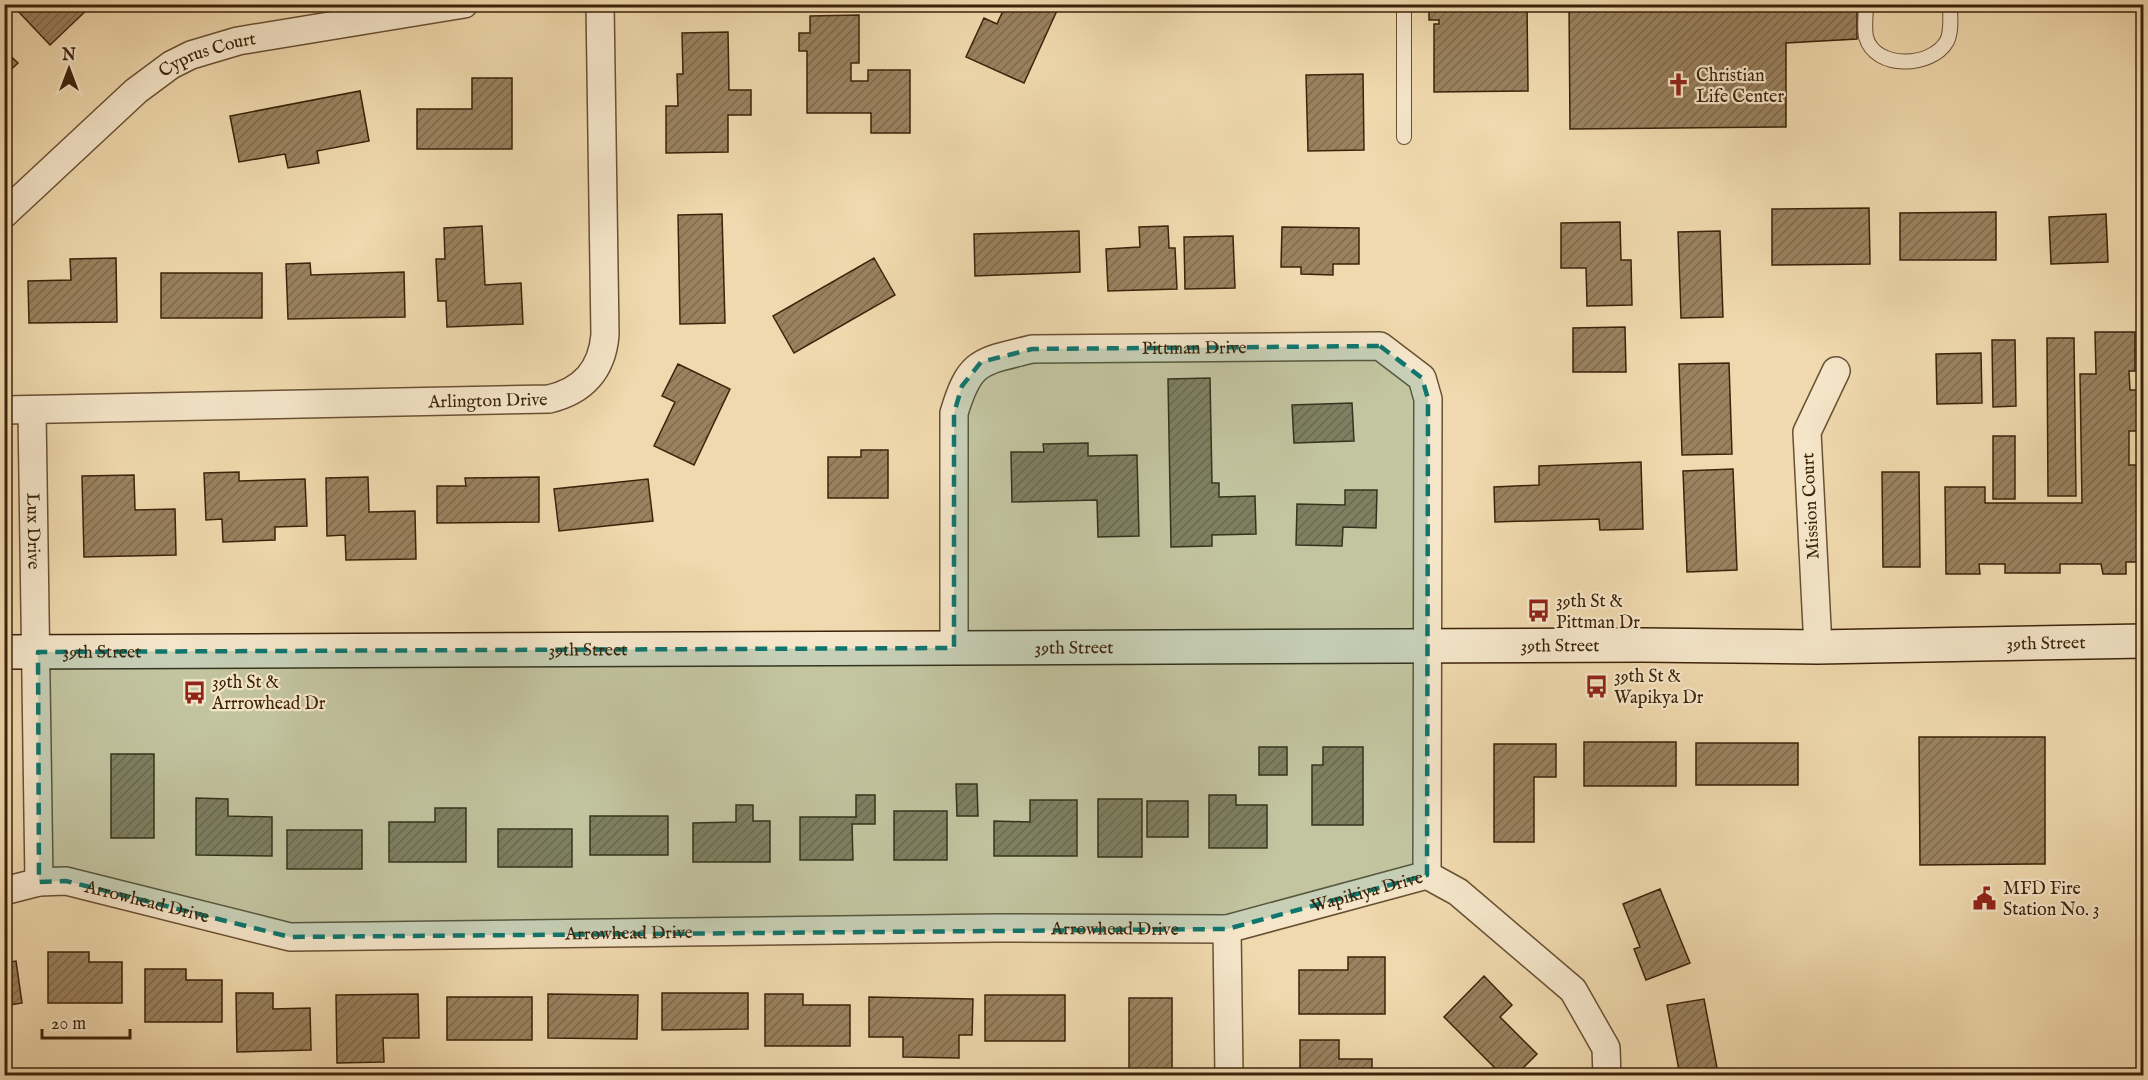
<svg xmlns="http://www.w3.org/2000/svg" width="2148" height="1080" viewBox="0 0 2148 1080" font-family="'IM FELL English',serif">
	<style>
		.building { fill: url(#building-hatch); stroke: #3d230a; stroke-width: 1.5 }
		.lines { fill: none; stroke-linecap: round; stroke-linejoin: round }
		.lane-casing { stroke: #6a5033; stroke-width: 16 }
		.street-casing { stroke: #6a5033; stroke-width: 30 }
		.secondary-casing { stroke: #3d230a; stroke-width: 36 }
		.lane { stroke: #f5e6ca; stroke-width: 14 }
		.street { stroke: #f5e6ca; stroke-width: 27 }
		.secondary { stroke: #f5e6ca; stroke-width: 33 }
		.marked { fill: #0f766e; fill-opacity: 0.2; stroke: #0f766e; stroke-width: 4.5; stroke-dasharray: 12 8; stroke-linejoin: round }
		.labels { text-anchor: middle; stroke-width: 4.5; stroke-linejoin: round; paint-order: stroke }
		.street-label { font-size: 18px; fill: #3d230a; stroke: #f5e6ca }
		.poi-label { font-size: 18px; fill: #3d230a; stroke: #f5e6ca; text-anchor: start }
	</style>
	<defs>
		<pattern id="building-hatch" width="6" height="6" patternUnits="userSpaceOnUse" patternTransform="scale(1.5)"><rect width="6" height="6" fill="#9a825f"/><path d="M-1 1l2-2M0 6l6-6M5 7l2-2" fill="none" stroke="#7f6a4d"/></pattern>
	</defs>
	<rect width="100%" height="100%" fill="#f0d9ae"/>
	<filter id="stains"><feTurbulence type="fractalNoise" baseFrequency=".00333" numOctaves="4"/><feColorMatrix values="0 0 0 0 .2 0 0 0 0 .09 0 0 0 0 .02 0 0 0 .5 -.17"/></filter>
	<radialGradient id="worn" r=".72"><stop offset=".6" stop-color="#630" stop-opacity="0"/><stop offset="1" stop-color="#630" stop-opacity=".3"/></radialGradient>
	<path class="building" d="M19 4H93L50 45 15 8Z
		M1006 4H1060L1024 83 966 57 984 18 997 24Z
		M1429 4H1527L1528 91 1434 92V24H1439V20H1429Z
		M1569 4H1857V39L1786 43V127L1570 129Z
		M859 15V63H851V81H868V70H910V133H871V113H807V51H799V33H810V16Z
		M728 32 729 90H751V115H728V152L666 153V106H678L677 74H683L682 33Z
		M4 50 18 63 4 76Z
		M1363 74 1364 150 1308 151 1306 75Z
		M472 78H512V149H417V109H472Z
		M360 91 369 141 317 151 319 163 288 168 285 154 239 162 230 116Z
		M1869 208 1870 264 1772 265V209Z
		M1996 212V260H1900V213Z
		M722 214 725 323 680 324 678 215Z
		M2106 214 2108 262 2051 264 2049 217Z
		M1620 222 1621 260H1631L1632 305 1587 306 1586 268H1561V223Z
		M482 226 485 285 521 283 523 324 447 327 446 301H438L436 259H445L444 228Z
		M1168 226 1169 248H1175L1177 289 1108 291 1106 249 1140 247 1139 227Z
		M1282 227 1359 228V264H1333V275L1301 274V267H1281Z
		M1079 231 1080 272 975 276 974 234Z
		M1720 231 1723 317 1681 318 1678 232Z
		M1233 236 1235 288 1185 289 1184 237Z
		M116 258 117 322 29 323 28 281 71 280 70 259Z
		M874 258 895 295 794 353 773 316Z
		M310 263 311 275 404 272 405 317 288 319 286 264Z
		M161 273H262V318H161Z
		M1625 327 1626 372H1573V328Z
		M2095 332H2135V371H2129L2130 390H2140V431H2129V465H2144V486H2138V562H2126V574H2103L2101 564H2060V573H2005V564H1979L1980 574H1946L1945 487H1985V503H2082L2080 374H2096Z
		M2047 338H2074L2076 496H2048Z
		M1992 340H2015L2016 406 1993 407Z
		M1981 353 1982 403 1937 404 1936 354Z
		M1729 363 1732 454 1682 455 1679 364Z
		M678 364 730 389 694 465 654 446 675 402 662 396Z
		M1210 378 1212 483H1219V497L1255 496 1256 534 1212 535V546L1171 547 1168 379Z
		M1352 403 1354 441 1294 443 1292 405Z
		M1993 436H2015V499H1993Z
		M1088 443V456L1137 455 1139 536 1098 537 1097 500 1012 502 1011 452H1044L1043 444Z
		M861 450H888V498H828V457H861Z
		M1641 462 1643 529 1600 530 1599 519 1495 522 1494 487 1539 485V466Z
		M1733 469 1737 570 1687 572 1683 471Z
		M239 472V481L305 479 307 526 275 527V540L223 542 222 519 206 520 204 473Z
		M1882 472H1919L1920 567H1883Z
		M134 475 135 510 175 509 176 555 84 557 82 476Z
		M368 477 369 512 415 511 416 559 346 560 345 535 327 536 326 478Z
		M539 477V522L437 523V486H466L465 478Z
		M648 479 653 521 559 531 554 489Z
		M1345 490H1377L1376 528 1343 527 1342 546 1296 545 1297 504 1345 505Z
		M1919 737H2045V864L1920 865Z
		M1584 742H1676V786H1584Z
		M1696 743H1798V785H1696Z
		M1494 744H1556V777H1534V842H1494Z
		M1259 747H1287V775H1259Z
		M1323 747H1363V825H1312V765H1323Z
		M111 754H154V838H111Z
		M956 784H977L978 816H957Z
		M856 795H875V824H852L853 860H800V817H856Z
		M1209 795H1236V805H1267V848H1209Z
		M196 798 228 799V816L272 817V856L196 855Z
		M1098 799H1142V857H1098Z
		M1030 800H1077V856H994V821L1030 822Z
		M1147 801H1188V837H1147Z
		M736 805H753V821H770V862H693V823L736 822Z
		M435 808H466V862H389V822H435Z
		M894 811H947V860H894Z
		M590 816H668V855H590Z
		M498 829H572V867H498Z
		M287 830H362V869H287Z
		M1660 889 1690 963 1646 980 1634 949 1640 947 1623 904Z
		M48 952H89V962H122V1003H48Z
		M1348 957H1385V1014H1299V970H1348Z
		M16 961 22 1003 4 1006V963Z
		M145 969H186V980H222V1022H145Z
		M1484 976 1512 1005 1500 1017 1537 1054 1515 1076H1503L1444 1017Z
		M236 993H273V1009L310 1008 311 1050 237 1052Z
		M662 993H748V1029L662 1030Z
		M418 994 419 1038H383L384 1062 337 1063 336 995Z
		M548 994 638 995 637 1039 548 1038Z
		M765 994H803V1005H850V1046H765Z
		M985 995H1065V1041H985Z
		M447 997H532V1040H447Z
		M869 997 973 999 972 1035H959V1058L903 1057V1037H869Z
		M1129 998H1172V1076H1129Z
		M1704 999 1718 1073 1680 1076 1667 1005Z
		M1300 1040H1339V1059H1372V1076H1300Z"/>
	<g class="lines">
		<defs>
			<path id="lane" d="M1404 4V137
				M1866 4C1866 14 1864 28 1866 37 1875 70 1932 68 1947 41 1952 31 1950 16 1950 4"/>
			<g id="street">
				<path id="s1" d="M4 214 136 91 171 65 191 55 238 41 464 4"/>
				<path id="s2" d="M4 410 549 399C583 391 602 370 605 335L600 4"/>
				<path id="s3" d="M32 411 39 882"/>
				<path d="M1818 647 1807 432 1836 371"/>
				<path id="s4" d="M954 648V413C970 359 981 362 1032 349L1380 346 1422 378 1428 399 1427 875"/>
				<path d="M1427 875 1458 892 1573 990 1606 1048 1607 1076"/>
				<path id="s5" d="M4 891 39 882 66 881 290 937 996 928 1227 929 1427 875"/>
				<path d="M1227 929 1229 1076"/>
			</g>
			<g id="secondary">
				<path id="s6" d="M4 652 1642 645 1818 647 2144 641"/>
			</g>
		</defs>
		<use href="#lane" class="lane-casing"/>
		<use href="#street" class="street-casing"/>
		<use href="#secondary" class="secondary-casing"/>
		<use href="#lane" class="lane"/>
		<use href="#street" class="street"/>
		<use href="#secondary" class="secondary"/>
	</g>
	<path class="marked" d="M1380 346 1422 378 1428 399 1427 875 1227 929 290 937 66 881 39 882 38 652 954 648V413L962 386 981 362 1032 349Z"/>
	<defs>
		<symbol id="church-bare" viewBox="-9 -9 18 18"><path d="M-1.2-6h2.4v3.5h3.3v2.4h-3.3V6h-2.4V-.1h-3.3v-2.4h3.3Z" fill="#8f2418" stroke="#f5e6ca" stroke-width="2.5" paint-order="stroke"/></symbol>
		<symbol id="bus-bare" viewBox="-9 -9 18 18"><path d="M-5-6H5V4H4V6H2V4H-2V6H-4V4H-5ZM-3.5-4V0h7V-4ZM-3.5 1.2v1.5H-2V1.2ZM2 1.2v1.5H3.5V1.2Z" fill="#8f2418" stroke="#f5e6ca" stroke-width="2.5" paint-order="stroke"/></symbol>
		<symbol id="civic-bare" viewBox="-9 -9 18 18"><path d="M-.6-6.5H3V-4.5H.6V-3L4-1V1h2V6H-6V1h2V-1L-.6-3ZM-1.2 2.5V6h2.4V2.5Z" fill="#8f2418" stroke="#f5e6ca" stroke-width="2.5" paint-order="stroke"/></symbol>
	</defs>
	<g fill-rule="evenodd">
		<use href="#church-bare" x="1662" y="68" width="33" height="33"/>
		<use href="#bus-bare" x="1522" y="594" width="33" height="33"/>
		<use href="#bus-bare" x="1580" y="670" width="33" height="33"/>
		<use href="#bus-bare" x="178" y="676" width="33" height="33"/>
		<use href="#civic-bare" x="1968" y="882" width="33" height="33"/>
	</g>
	<g class="labels">
		<g class="street-label">
			<text dy="6" stroke="none"><textPath href="#s1" startOffset="262">Cyprus Court</textPath></text>
			<text dy="6" stroke="none"><textPath href="#s4" startOffset="507">Pittman Drive</textPath></text>
			<text dy="6" stroke="none"><textPath href="#s2" startOffset="484">Arlington Drive</textPath></text>
			<text transform="translate(1810 506) rotate(-93)" y="6">Mission Court</text>
			<text dy="6" stroke="none"><textPath href="#s3" startOffset="120">Lux Drive</textPath></text>
			<text dy="6" stroke="none"><textPath href="#s6" startOffset="2042">39th Street</textPath></text>
			<text dy="6" stroke="none"><textPath href="#s6" startOffset="1556">39th Street</textPath></text>
			<text dy="6" stroke="none"><textPath href="#s6" startOffset="1070">39th Street</textPath></text>
			<text dy="6" stroke="none"><textPath href="#s6" startOffset="584">39th Street</textPath></text>
			<text dy="6" stroke="none"><textPath href="#s6" startOffset="98">39th Street</textPath></text>
			<text dy="6" stroke="none"><textPath href="#s5" startOffset="1376">Wapikiya Drive</textPath></text>
			<text dy="6" stroke="none"><textPath href="#s5" startOffset="147">Arrowhead Drive</textPath></text>
			<text dy="6" stroke="none"><textPath href="#s5" startOffset="1119">Arrowhead Drive</textPath></text>
			<text dy="6" stroke="none"><textPath href="#s5" startOffset="633">Arrowhead Drive</textPath></text>
		</g>
		<g class="poi-label">
			<text x="1696" y="81">Christian<tspan x="1696" dy="21">Life Center</tspan></text>
			<text x="1556" y="607">39th St &amp;<tspan x="1556" dy="21">Pittman Dr</tspan></text>
			<text x="1614" y="682">39th St &amp;<tspan x="1614" dy="21">Wapikya Dr</tspan></text>
			<text x="212" y="688">39th St &amp;<tspan x="212" dy="21">Arrrowhead Dr</tspan></text>
			<text x="2003" y="894">MFD Fire<tspan x="2003" dy="21">Station No. 3</tspan></text>
		</g>
	</g>
	<rect width="2148" height="1080" fill="none" stroke="#f0d9ae" stroke-width="24"/>
	<rect x="6" y="6" width="2136" height="1068" fill="none" stroke="#3d230a" stroke-width="3"/>
	<rect x="12" y="12" width="2124" height="1056" fill="none" stroke="#3d230a" stroke-width="1.5"/>
	<g transform="translate(69 69)" stroke="#f5e6ca" stroke-width="4.5" paint-order="stroke">
	<path d="M0-4.5L10 22L0 15L-10 22Z" fill="#3d230a"/>
	<text y="-9" font-size="16" font-weight="bold" text-anchor="middle" fill="#3d230a">N</text>
	</g>
	<path d="M42 1029v9h88v-9" fill="none" stroke="#3d230a" stroke-width="3"/>
	<text x="51" y="1029" font-size="18" fill="#3d230a" stroke="#f5e6ca" stroke-width="4.5" paint-order="stroke">20 m</text>
	<rect width="100%" height="100%" filter="url(#stains)"/>
	<rect width="100%" height="100%" fill="url(#worn)"/>
</svg>
